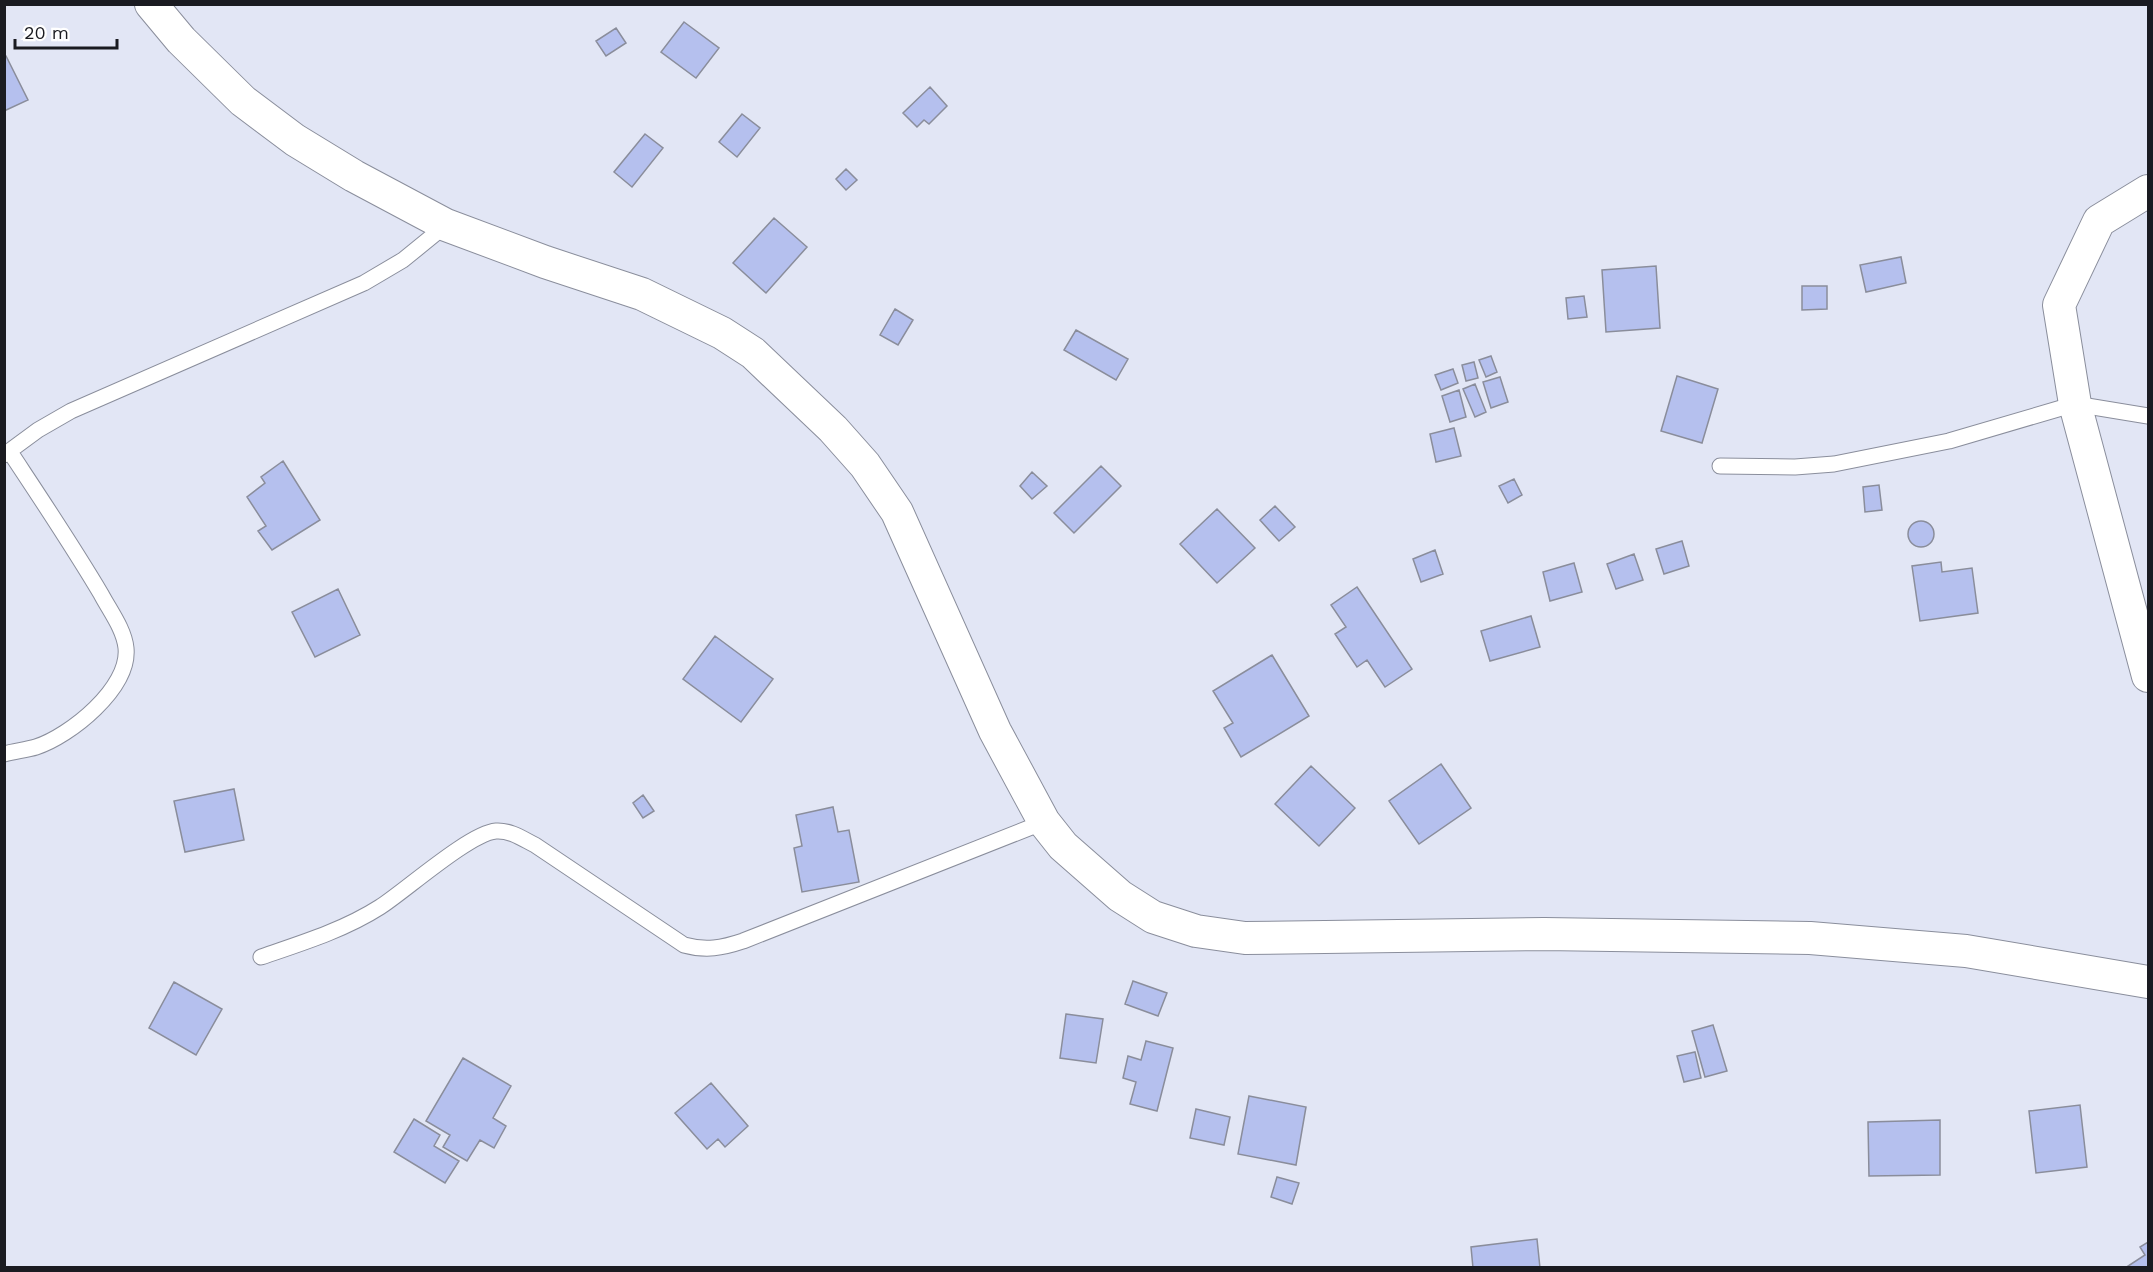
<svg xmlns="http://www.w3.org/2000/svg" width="2153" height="1272" viewBox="0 0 2153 1272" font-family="'Work Sans',sans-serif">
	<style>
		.building { fill: #b5c0ee; stroke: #8a8d9b; stroke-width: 1.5 }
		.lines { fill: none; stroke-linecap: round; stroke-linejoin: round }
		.service-casing { stroke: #8a8e9c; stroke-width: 17 }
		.minor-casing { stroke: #8a8e9c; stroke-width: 34 }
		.service { stroke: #fff; stroke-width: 15 }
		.minor { stroke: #fff; stroke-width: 32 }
	</style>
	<rect width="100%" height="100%" fill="#e2e6f5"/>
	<path class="building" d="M684 22 719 48 696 78 661 52Z
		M616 28 626 43 606 56 596 41Z
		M4 56H6L28 100 4 111Z
		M930 87 947 106 929 124 924 120 917 127 903 113Z
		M742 114 760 128 737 157 719 142Z
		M645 134 663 148 632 187 614 172Z
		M846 169 857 180 846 190 836 179Z
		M774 218 807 247 766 293 733 263Z
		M1901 257 1906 283 1866 292 1860 265Z
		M1656 266 1660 328 1606 332 1602 270Z
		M1802 286H1827V309L1802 310Z
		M1584 296 1587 317 1568 319 1566 298Z
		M895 309 913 320 898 345 880 335Z
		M1076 330 1128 359 1116 380 1064 350Z
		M1491 356 1497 372 1486 377 1479 360Z
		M1474 362 1478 378 1466 381 1462 365Z
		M1453 369 1458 383 1441 390 1435 375Z
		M1677 376 1718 389 1702 443 1661 431Z
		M1500 377 1508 402 1491 408 1483 382Z
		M1475 384 1486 412 1475 417 1463 389Z
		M1459 390 1466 417 1450 422 1442 396Z
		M1454 428 1461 456 1436 462 1430 434Z
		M283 461 320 520 272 550 258 531 266 526 247 497 265 483 261 477Z
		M1101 466 1121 486 1074 533 1054 513Z
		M1032 472 1047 486 1032 499 1020 486Z
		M1514 479 1522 495 1508 503 1499 486Z
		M1879 485 1882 510 1865 512 1863 487Z
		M1275 506 1295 527 1279 541 1260 520Z
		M1217 509 1255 548 1217 583 1180 544Z
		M1908 534a13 13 0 1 1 26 0a13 13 0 1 1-26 0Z
		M1682 541 1689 566 1664 574 1656 549Z
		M1435 550 1443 574 1421 582 1413 559Z
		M1634 554 1643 580 1616 589 1607 564Z
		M1941 562 1942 572 1972 568 1978 613 1920 621 1912 566Z
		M1574 563 1582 592 1550 601 1543 572Z
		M1357 587 1412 669 1385 687 1367 660 1357 667 1335 634 1346 627 1331 605Z
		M338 589 360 635 315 657 292 612Z
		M1531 616 1540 647 1490 661 1481 631Z
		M715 636 773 679 741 722 683 679Z
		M1272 655 1309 716 1241 757 1224 728 1233 723 1213 691Z
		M1441 764 1471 808 1419 844 1389 801Z
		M1311 766 1355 808 1319 846 1275 804Z
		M234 789 244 840 185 852 174 801Z
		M643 795 654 811 643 818 633 803Z
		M833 807 838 832 849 830 859 882 802 892 794 848 802 846 796 815Z
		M1133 981 1167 993 1158 1016 1125 1004Z
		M174 982 222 1009 196 1055 149 1028Z
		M1066 1014 1103 1019 1096 1063 1060 1058Z
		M1713 1025 1727 1071 1705 1077 1692 1031Z
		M1146 1041 1173 1048 1157 1111 1130 1104 1136 1082 1123 1078 1128 1056 1141 1060Z
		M1695 1052 1701 1078 1684 1082 1677 1056Z
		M463 1058 511 1086 493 1118 506 1126 494 1148 480 1140 467 1161 443 1147 450 1135 426 1121Z
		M711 1083 748 1126 725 1147 718 1139 707 1149 675 1113Z
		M1249 1096 1306 1107 1296 1165 1238 1154Z
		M2080 1105 2087 1167 2036 1173 2029 1111Z
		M1196 1109 1230 1117 1224 1145 1190 1138Z
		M414 1119 440 1135 434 1146 459 1161 445 1183 394 1152Z
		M1940 1120V1175L1869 1176 1868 1122Z
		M1277 1177 1299 1183 1292 1204 1271 1197Z
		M1537 1239 1540 1268H1473L1471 1247Z
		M2148 1242V1268H2125L2145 1255 2140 1247Z"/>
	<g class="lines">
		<defs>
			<path id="service" d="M4 455 38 430 71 411 364 283 403 260 446 225
				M1720 466 1795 467 1834 464 1949 441 2075 404 2148 416
				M4 754C15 751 26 750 36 747 70 736 130 688 126 648 124 629 110 611 101 594 72 545 41 499 10 452
				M261 957C302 943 344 930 380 907 405 891 470 833 496 831 510 830 523 839 535 845L684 945C706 951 722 948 743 941L1044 822"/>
			<path id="minor" d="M151 4 181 40 243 101 295 140 354 176 446 225 545 262 642 294 722 333 753 353 833 429 865 465 897 512 995 731 1044 822 1063 846 1120 896 1153 917 1196 931 1245 938 1544 934 1810 938 1966 951 2148 982
				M2148 191 2099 221 2059 305 2075 404 2148 676"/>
		</defs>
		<use href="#service" class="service-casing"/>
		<use href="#minor" class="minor-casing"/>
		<use href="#service" class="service"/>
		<use href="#minor" class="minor"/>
	</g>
	<rect width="2153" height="1272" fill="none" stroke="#1a1b21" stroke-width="12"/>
	<path d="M15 39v9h102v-9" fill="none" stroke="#1a1b21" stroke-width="3"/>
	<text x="24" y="39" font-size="18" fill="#1a1b21" stroke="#ffffff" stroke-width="4.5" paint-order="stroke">20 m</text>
</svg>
